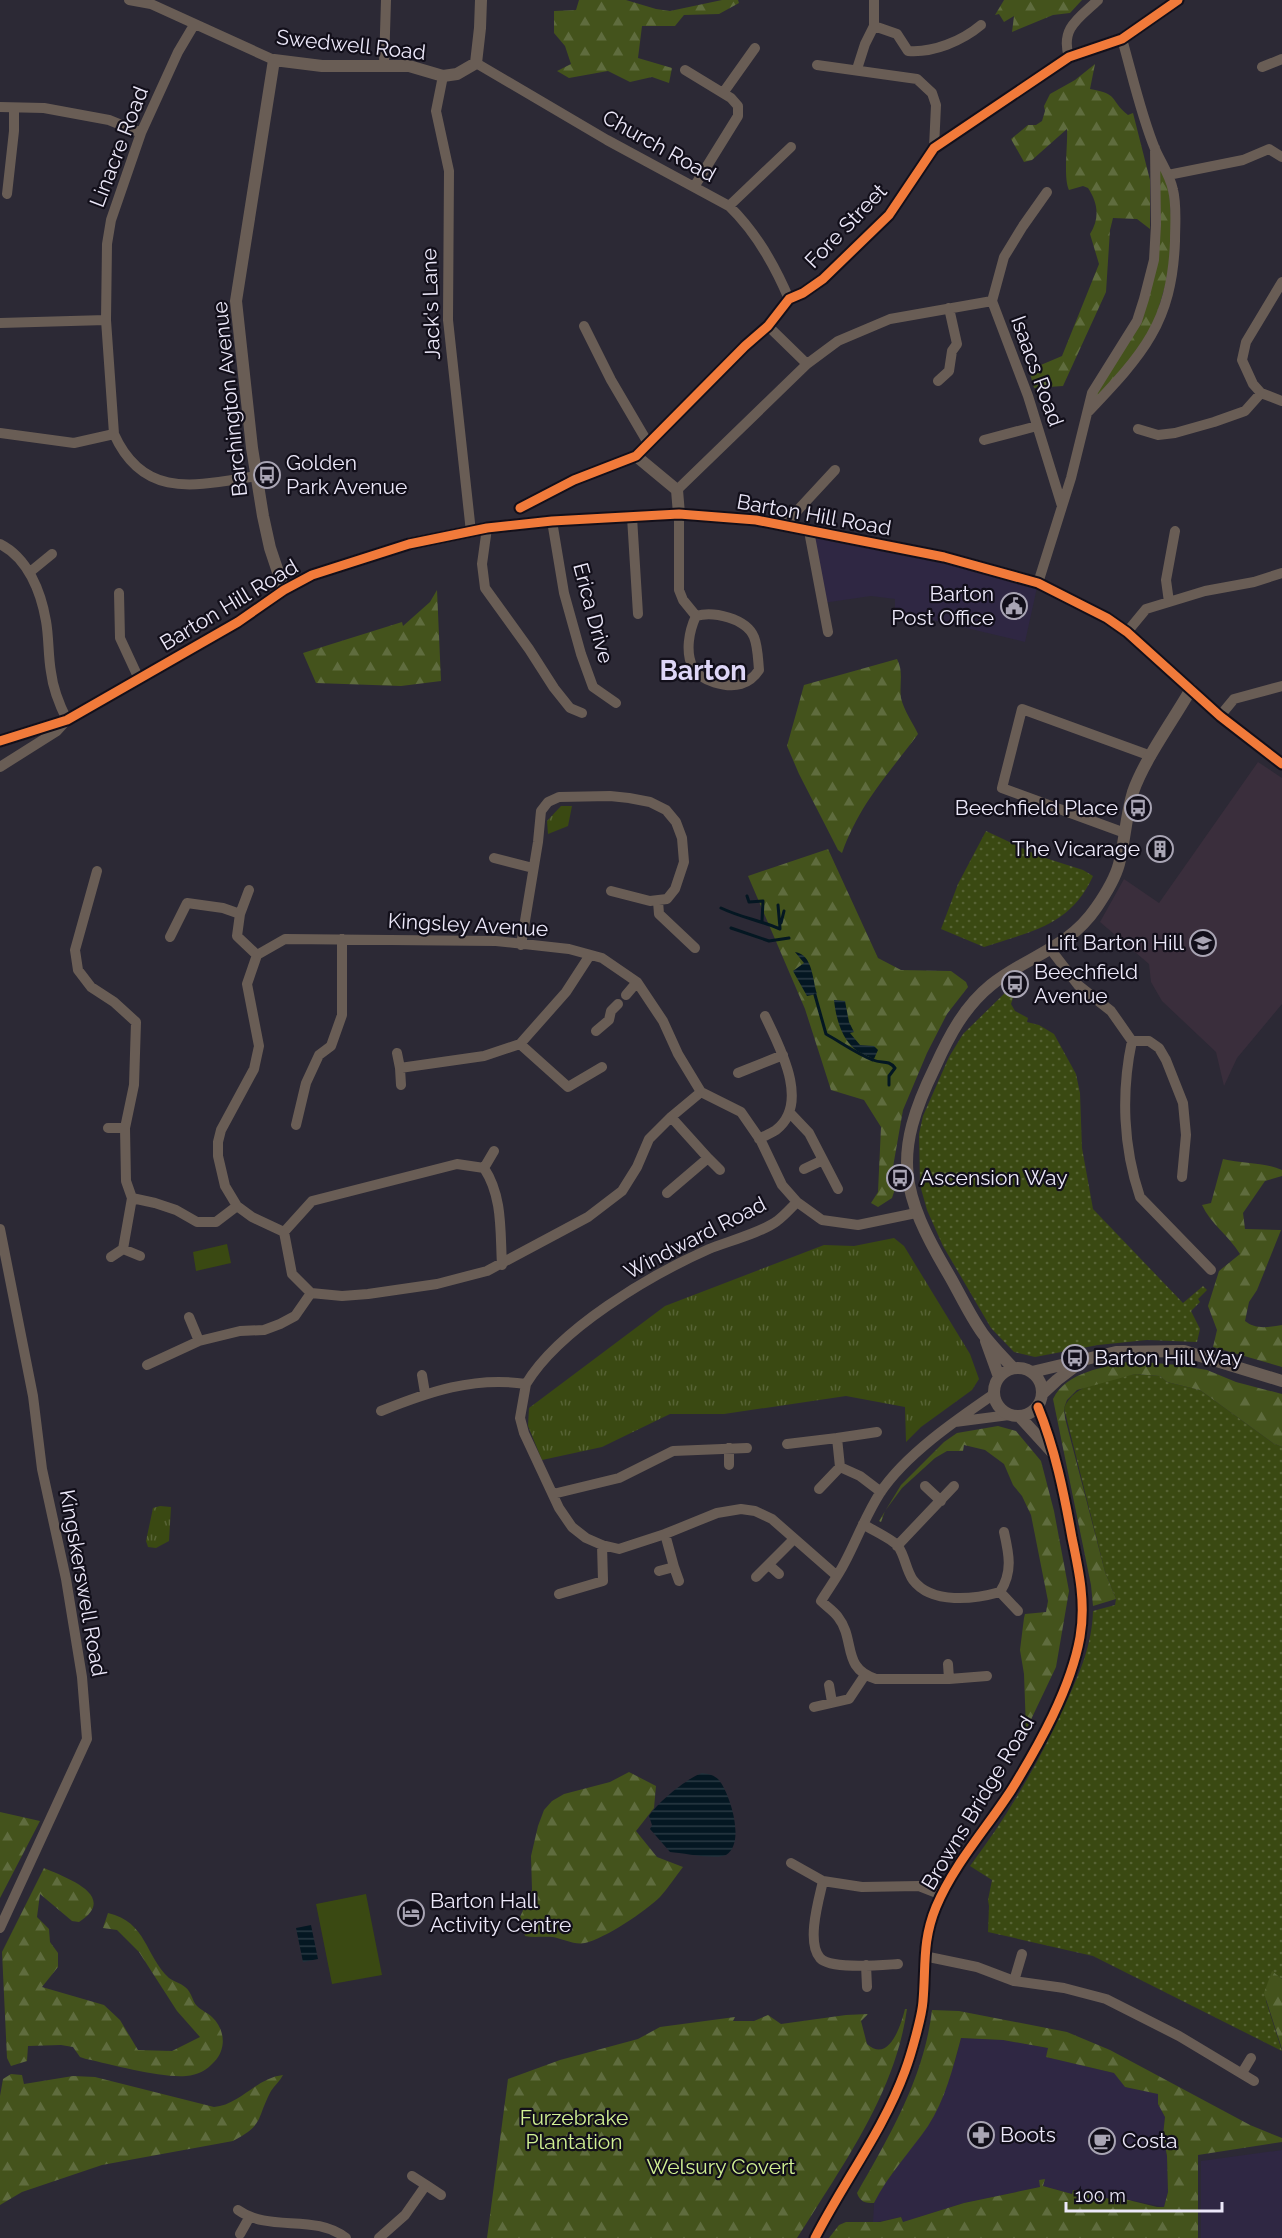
<svg xmlns="http://www.w3.org/2000/svg" width="1282" height="2238" viewBox="0 0 1282 2238" font-family="Raleway,sans-serif">
	<style>
		.built { fill: #2f2743 }
		.education { fill: #3a2e3c }
		.grass { fill: url(#grass-dots) }
		.forest { fill: url(#forest-firs) }
		.park { fill: url(#park-tufts) }
		.pitch { fill: #3a4912 }
		.water { fill: url(#water-rules) }
		.lines { fill: none; stroke-linecap: round; stroke-linejoin: round }
		.stream { stroke: #041722; stroke-width: 3 }
		.minor { stroke: #695d55; stroke-width: 10 }
		.tertiary { stroke: #695d55; stroke-width: 12 }
		.cycleway-casing { stroke: #120f1a; stroke-width: 13 }
		.cycleway { stroke: #f17a3a; stroke-width: 9 }
		.labels { text-anchor: middle; stroke-width: 4.5; stroke-linejoin: round; paint-order: stroke }
		.street-label { font-size: 21px; fill: #ece8f9; stroke: #120f1a }
		.poi-label { font-size: 21px; fill: #ece8f9; stroke: #120f1a; text-anchor: start }
		.park-label { font-size: 21px; fill: #d2f294; stroke: #120f1a }
		.district-label { font-size: 27px; font-weight: bold; fill: #ded6f7; stroke: #120f1a }
	</style>
	<defs>
		<pattern id="grass-dots" width="8" height="8" patternUnits="userSpaceOnUse" patternTransform="scale(1.5)"><rect width="8" height="8" fill="#3a4912"/><path d="M2 2h.1M6 6h.1" fill="none" stroke="#576335" stroke-width="1.8" stroke-linecap="round"/></pattern>
		<pattern id="forest-firs" width="22" height="20" patternUnits="userSpaceOnUse" patternTransform="scale(1.5)"><rect width="22" height="20" fill="#44531c"/><path d="M5 1l3.5 6h-7zM16 11l3.5 6h-7z" fill="#5f6c3e"/></pattern>
		<pattern id="park-tufts" width="24" height="20" patternUnits="userSpaceOnUse" patternTransform="scale(1.5)"><rect width="24" height="20" fill="#3a4912"/><path d="M3 7l-1-3M5 7V3M7 7l1-3M15 17l-1-3M17 17v-4M19 17l1-3" fill="none" stroke="#576335"/></pattern>
		<pattern id="water-rules" width="6" height="5" patternUnits="userSpaceOnUse" patternTransform="scale(1.5)"><rect width="6" height="5" fill="#041722"/><path d="M0 2.5h6" fill="none" stroke="#293943"/></pattern>
	</defs>
	<rect width="100%" height="100%" fill="#2c2935"/>
	<path class="built" d="M809 531 1038 583 1025 642 895 611V599L871 596 823 603Z
		M961 2038 1003 2040 1048 2048 1047 2057 1115 2073 1125 2087 1159 2094 1158 2104 1165 2117 1163 2135 1167 2156 1168 2192 1164 2207 1120 2198 1118 2201 1074 2190 1072 2194 1043 2186 1045 2180 1040 2187 964 2203 903 2222 901 2217 873 2223 874 2203 881 2189 935 2113 955 2061Z
		M1282 2150V2238H1201V2161Z"/>
	<path class="education" d="M1258 762 1282 778V1004L1237 1058 1224 1086 1216 1052 1162 1001 1151 982 1149 964 1100 922 1124 879 1159 903Z"/>
	<path class="grass" d="M986 831 1039 856 1083 870 1093 876C1070 926 1032 931 984 947L941 929 958 884Z
		M1011 987 1015 992 1011 1004 1015 1011 1028 1018 1027 1022 1039 1025 1054 1034 1076 1074 1080 1093 1082 1148 1093 1209 1183 1303 1203 1286 1207 1290 1198 1299 1200 1302 1191 1311 1200 1329 1197 1342 1147 1340 1098 1345 1035 1357 1014 1352 991 1328 943 1246 927 1210 920 1185 919 1134 923 1116 949 1057 963 1034Z
		M1135 1374 1160 1376 1167 1382 1200 1390 1273 1443 1282 1447V1979L1272 1972 1266 2001 1282 2051 1093 1956 988 1932 989 1906 988 1900 992 1880 970 1866C1008 1815 1040 1761 1066 1703 1080 1672 1092 1645 1093 1611L1115 1605 1116 1599 1105 1572 1064 1408C1075 1382 1110 1380 1135 1374Z"/>
	<path class="forest" d="M579 0H626L656 9 670 11 722 0H738L739 3 719 14 684 15 675 26H642L638 58 672 68 669 83 652 77 630 82 608 71 569 78 557 71 571 64 565 46 554 33V11L576 10Z
		M1004 0H1082L1070 13 1053 15 1012 32 1014 16 1004 22 999 14 995 15Z
		M1095 64 1090 89C1120 94 1109 100 1128 115L1133 113 1150 180V229L1137 219 1113 218 1110 230 1106 292 1063 386 1034 388 1029 370 1062 356 1099 264 1090 234C1100 218 1098 203 1088 188L1083 186 1069 190C1063 177 1068 145 1067 129L1032 160 1024 162 1011 139 1028 125H1036L1042 121 1045 111 1044 106 1050 94 1075 80Z
		M1155 148 1168 175 1174 256 1149 340 1088 412 1094 388 1137 321 1154 260Z
		M437 590 441 681 401 686 316 683 303 653 402 622 403 626 430 602Z
		M897 659C904 672 899 685 901 698 904 711 913 723 918 734 887 776 860 803 842 853L838 850 799 774 787 746 804 685Z
		M828 849 878 958 901 970 951 971 966 982 968 987 947 1014 927 1053 903 1110 893 1167 896 1186 892 1198 878 1207 871 1203 878 1192 881 1127 864 1100 831 1090 805 1009 748 876Z
		M1223 1159C1242 1164 1264 1162 1282 1170V1176L1265 1181 1243 1213 1245 1229 1281 1230 1257 1290 1249 1302 1245 1321C1256 1330 1269 1327 1282 1325V1367L1213 1347 1217 1330 1208 1306 1219 1271 1240 1254C1229 1236 1210 1223 1202 1205L1211 1203Z
		M1131 1361 1178 1365 1207 1370 1236 1382 1282 1394V1447L1273 1443 1200 1390 1167 1382 1160 1376 1135 1374 1077 1390 1067 1400 1064 1408 1065 1418 1105 1572 1116 1599 1093 1606 1091 1585 1053 1399C1067 1371 1103 1368 1131 1361Z
		M998 1426 1016 1431 1041 1461 1054 1511 1069 1591 1056 1667 1026 1730 1024 1674 1020 1650 1024 1618 1025 1614 1046 1612 1048 1601 1031 1515 1022 1496 1013 1485 1004 1464 985 1450 964 1445 963 1451H947L935 1458 902 1488 885 1511 881 1522 879 1521 901 1485 944 1442 957 1433Z
		M629 1772 656 1786 654 1808 636 1831 657 1857 683 1867C675 1877 668 1888 660 1897 646 1911 604 1939 585 1943 574 1945 563 1939 553 1937 543 1936 534 1938 525 1936L520 1917 532 1890 531 1856 538 1826 544 1810 552 1801 564 1794 610 1782Z
		M0 1812 40 1821 0 1898Z
		M44 1868C67 1878 119 1896 79 1922L72 1921 40 1894 37 1917 49 1929 50 1942 58 1953V1967L42 1987 104 2005 120 2020 138 2050 172 2051 200 2037 177 2011 139 1952 117 1930 103 1928 108 1913C147 1922 145 1956 169 1978 174 1982 181 1983 185 1987 192 1992 192 2001 197 2006 202 2011 208 2013 212 2017 225 2029 227 2049 214 2062 207 2070 198 2075 186 2076 160 2078 114 2065 86 2059L80 2057 73 2047 61 2045 28 2046 27 2061 11 2066 7 2058 2 1952Z
		M1272 1971 1282 1979V2049L1264 1993Z
		M905 2009H907C898 2073 866 2129 832 2183 820 2201 809 2220 797 2238H487L508 2079 560 2060 638 2039 660 2027 735 2017 733 2021H754L768 2015 781 2024 846 2015 868 2014 861 2021 867 2044C889 2064 901 2025 905 2009Z
		M932 2010 959 2011 1067 2032 1110 2050 1250 2125 1282 2138V2142L1198 2155V2238H829L839 2225 846 2222H880L901 2217 903 2222 964 2203 1040 2187 1039 2180 1045 2179 1043 2186 1072 2194 1073 2190 1118 2201 1120 2198 1157 2207H1164L1168 2192 1167 2156 1163 2135 1165 2117 1158 2104V2094L1125 2087 1114 2073 1046 2057 1048 2048 1003 2040 961 2038C953 2068 945 2100 928 2126 910 2152 888 2175 874 2203 865 2203 860 2202 857 2193 890 2135 924 2078 932 2010Z
		M11 2074 22 2075 24 2084 73 2076 95 2077 214 2107C240 2105 256 2078 283 2075 280 2081 275 2085 271 2091 256 2119 265 2124 233 2141L102 2165 22 2192 0 2205V2096L3 2079Z"/>
	<path class="park" d="M561 806H572L568 826 548 834 547 821Z
		M894 1238 904 1246 970 1354 979 1379 972 1390 921 1427 906 1442 905 1407 846 1396 724 1414H670L602 1447 542 1460 528 1426 529 1408 665 1306 824 1245 854 1246Z
		M160 1506 171 1507 169 1541 156 1548 148 1547 146 1541 153 1508Z"/>
	<path class="pitch" d="M227 1244 231 1263 196 1271 193 1252Z
		M366 1894 382 1975 332 1984 316 1904Z"/>
	<path class="water" d="M795 952C813 955 812 978 817 994L807 996 793 971 804 963Z
		M834 1000 845 1001 849 1022 854 1032 850 1033 860 1045 874 1046 878 1050 874 1059C868 1056 860 1053 856 1050 841 1038 836 1018 834 1000Z
		M702 1773C709 1774 714 1775 719 1780 730 1794 746 1843 726 1855 717 1860 683 1853 670 1852L650 1829 652 1825 649 1816C657 1803 687 1778 702 1773Z
		M311 1925 318 1959 303 1962 296 1928Z"/>
	<g class="lines">
		<path class="stream" d="M747 896 749 902 763 901 762 921
			M778 905 780 928
			M721 908C742 918 759 920 780 929
			M781 923 784 911
			M731 928 769 941 789 938
			M815 995 826 1034C842 1043 857 1054 873 1060 882 1064 888 1059 895 1068L889 1076V1085"/>
		<path class="minor" d="M129 0 151 4 274 60
			M874 26 897 34 908 51C933 53 962 41 981 25
			M1069 57C1060 28 1079 18 1098 0
			M476 63 607 140 729 206C755 231 775 266 789 299
			M384 65 386 0
			M817 65 917 79 932 93 936 105 934 148
			M1262 67 1282 59
			M857 69 865 44 874 26V0
			M685 70 731 98 738 106V116L694 187
			M443 76 436 111 449 171 448 320 471 532
			M723 93 755 48
			M0 107 44 108 109 120 141 133
			M1168 175 1243 160 1269 149 1282 157
			M7 194 14 131V108
			M729 206 791 147
			M1282 282 1246 342 1242 360 1253 384 1261 393 1282 401
			M992 301 1004 257 1023 226 1047 192
			M0 323 106 320
			M584 326 611 380 648 443
			M768 326 807 364
			M938 381 949 371 952 351 957 344 949 308
			M1089 411C1143 354 1172 323 1175 241 1175 224 1177 206 1173 190 1170 175 1161 163 1155 149 1141 115 1132 74 1122 39
			M1138 429 1158 435 1175 433 1214 422 1245 411 1261 393
			M0 433 74 443 114 434C144 501 198 485 257 476
			M114 434 106 320 107 244 111 220 141 133 178 52 194 25
			M984 440 1037 426
			M677 490 807 364 838 341 890 319 992 301 1028 396 1062 506
			M520 508 574 480 636 456
			M679 514V590L683 600 696 616C689 631 685 652 693 668 700 681 727 688 741 684 748 682 755 676 759 670 758 660 758 647 754 637 746 618 713 611 696 616
			M632 517 638 614
			M552 521 564 593 581 654 593 687 616 703
			M784 525 835 470
			M487 528 482 564 485 588 529 649 554 688 570 708 582 713
			M809 531 828 632
			M0 544C28 558 41 592 46 621 49 638 48 655 51 672 53 689 59 704 67 720L57 731 0 767
			M30 572 52 554
			M1038 583 1071 478 1092 393 1137 321 1144 299 1154 260 1156 225 1155 148
			M119 593 120 638 139 679
			M1169 602 1166 580 1175 531
			M1127 632 1146 609 1205 591 1254 582 1282 573
			M1220 716 1234 699 1282 686
			M1125 833 1002 788 1022 709 1151 756
			M494 858 533 868
			M97 871 75 950 78 970 91 987 114 1002 136 1022 134 1085 125 1128 126 1181 132 1198 155 1203 176 1210 197 1222H216L237 1206
			M249 890 240 914 237 936 257 955
			M658 901 659 914 695 948
			M170 937 187 903 223 908 240 914
			M521 945 538 842 541 811 548 802 559 797 610 796 629 798 650 802 666 810 676 822 682 838 684 862 675 889 667 899 650 901 611 891
			M1051 950 1078 985 1111 1011 1132 1041C1121 1092 1123 1147 1140 1197L1211 1270
			M626 995 637 982
			M596 1031 609 1020 611 1011 618 1004
			M1132 1041H1149L1159 1048 1166 1060 1183 1103 1186 1135 1182 1177
			M520 1044 568 1087 602 1067
			M397 1053 400 1068 484 1056 520 1044 566 992 590 955
			M400 1068 401 1085
			M738 1073 783 1055
			M701 1092 741 1112 761 1141 782 1185 797 1202 822 1220 858 1225 916 1213
			M790 1113 809 1133 838 1189
			M296 1125 306 1083 319 1055 331 1046 342 1015V939
			M108 1128H125
			M759 1139C765 1136 771 1133 776 1130 811 1103 779 1046 765 1016
			M708 1158 720 1170
			M484 1168 494 1151
			M804 1169 823 1160
			M667 1193 708 1158 671 1117
			M0 1229 33 1396 42 1469 66 1579 82 1677 87 1739 0 1928
			M284 1232 252 1217 237 1206 225 1186 218 1156V1142L221 1130 254 1069 259 1046 247 984 257 955 285 939 496 941 569 949 602 958 637 982 663 1021 678 1054 701 1092
			M284 1232 292 1274 311 1293 342 1296 368 1294 437 1284 487 1271 588 1217 622 1191 637 1167 649 1139 671 1117 701 1092
			M284 1232 312 1201 457 1164 484 1168C503 1197 500 1231 502 1265
			M123 1249 140 1256
			M111 1257 123 1249 132 1198
			M189 1317 199 1341
			M147 1365 199 1341 240 1331 264 1330 280 1324 295 1316 311 1293
			M422 1375 425 1393
			M526 1384 520 1418 524 1433 559 1508 572 1527 586 1538 602 1545 619 1549 665 1534 717 1513 741 1509 755 1511 772 1519 837 1576
			M381 1411C428 1392 474 1376 526 1384 559 1329 650 1275 709 1249 726 1242 763 1232 777 1221 784 1216 790 1209 797 1202
			M955 1422 1009 1415
			M837 1438 877 1432
			M787 1444 837 1438 840 1467 860 1476 881 1492
			M729 1465V1448
			M925 1486 941 1501
			M819 1489 840 1467
			M553 1494 619 1478 673 1451 747 1448
			M863 1524C872 1530 892 1539 898 1546 905 1556 906 1570 913 1580 932 1605 975 1599 1000 1592 1013 1572 1009 1554 1004 1532
			M897 1546 954 1486
			M769 1565 779 1574
			M674 1567 679 1581
			M659 1571 674 1567 665 1534
			M756 1577 794 1539
			M1000 1592 1018 1611
			M559 1594 603 1581 602 1545
			M948 1664 949 1679
			M987 1676 949 1679H876C841 1668 856 1640 838 1617 834 1611 826 1606 821 1601 829 1588 838 1576 845 1562 857 1539 866 1515 880 1493 905 1455 956 1420 994 1394
			M829 1685 832 1702
			M814 1707 849 1699 865 1675
			M791 1863 823 1881 862 1887 919 1886 942 1895
			M823 1881C819 1899 806 1942 820 1958 831 1970 882 1965 898 1964
			M924 1956 977 1967 1014 1981 1064 1988 1106 1999 1179 2036 1254 2081
			M866 1965 867 1987
			M1014 1981 1022 1954
			M1242 2073 1251 2058
			M412 2176 426 2185
			M238 2210C270 2233 314 2213 346 2238
			M240 2234 249 2218
			M379 2238 405 2215 426 2185 441 2195"/>
		<path class="tertiary" d="M679 514 677 490 636 456 745 346 768 326 789 299 803 293 823 279 889 215 934 148 1069 57 1122 39 1178 0
			M284 590 270 548 263 516 252 448 236 301 274 60 322 66H409L443 76 457 74 476 63 480 28 481 0
			M0 741 67 720 238 622 284 590 312 575 409 544 487 528 552 521 679 514 756 520 944 557 1038 583 1107 618 1127 632 1220 716 1282 764
			M986 1341 999 1377
			M994 1392a24 24 0 1 1 48 0a24 24 0 1 1-48 0Z
			M1013 1368C1003 1357 992 1346 983 1334 970 1316 960 1294 949 1275 900 1192 892 1155 935 1067 949 1036 964 1007 991 985 1027 956 1068 949 1096 908 1105 895 1115 879 1119 864 1125 840 1126 815 1133 792 1144 760 1174 719 1191 689
			M1032 1372 1116 1352 1184 1351 1282 1381
			M1043 1393 1057 1380 1078 1364
			M1020 1417 1052 1452
			M815 2238C844 2181 883 2131 905 2071 911 2055 922 2016 923 2001 926 1966 922 1941 936 1907 954 1864 987 1828 1012 1789 1039 1745 1071 1688 1080 1637 1086 1603 1079 1571 1072 1538 1064 1493 1055 1449 1038 1407"/>
		<defs>
			<path id="cycleway" d="M520 508 574 480 636 456 745 346 768 326 789 299 803 293 823 279 889 215 934 148 1069 57 1122 39 1178 0
				M0 741 67 720 238 622 284 590 312 575 409 544 487 528 552 521 679 514 756 520 944 557 1038 583 1107 618 1127 632 1220 716 1282 764
				M815 2238C844 2181 883 2131 905 2071 911 2055 922 2016 923 2001 926 1966 922 1941 936 1907 954 1864 987 1828 1012 1789 1039 1745 1071 1688 1080 1637 1086 1603 1079 1571 1072 1538 1064 1493 1055 1449 1038 1407"/>
		</defs>
		<use href="#cycleway" class="cycleway-casing"/>
		<use href="#cycleway" class="cycleway"/>
	</g>
	<defs>
		<symbol id="bus-ring" viewBox="-11 -11 22 22"><circle r="9.5" fill="#120f1a" stroke="#a9a5b4" stroke-width="1.5"/><path d="M-5-6H5V4H4V6H2V4H-2V6H-4V4H-5ZM-3.5-4V0h7V-4ZM-3.5 1.2v1.5H-2V1.2ZM2 1.2v1.5H3.5V1.2Z" fill="#a9a5b4"/></symbol>
		<symbol id="civic-ring" viewBox="-11 -11 22 22"><circle r="9.5" fill="#120f1a" stroke="#a9a5b4" stroke-width="1.5"/><path d="M-.6-6.5H3V-4.5H.6V-3L4-1V1h2V6H-6V1h2V-1L-.6-3ZM-1.2 2.5V6h2.4V2.5Z" fill="#a9a5b4"/></symbol>
		<symbol id="building-ring" viewBox="-11 -11 22 22"><circle r="9.5" fill="#120f1a" stroke="#a9a5b4" stroke-width="1.5"/><path d="M-4-6H4V6H1V3H-1V6H-4ZM-2.5-4.3h1.7v1.8h-1.7ZM.8-4.3h1.7v1.8H.8ZM-2.5-1h1.7V.8h-1.7ZM.8-1h1.7V.8H.8Z" fill="#a9a5b4"/></symbol>
		<symbol id="school-ring" viewBox="-11 -11 22 22"><circle r="9.5" fill="#120f1a" stroke="#a9a5b4" stroke-width="1.5"/><path d="M0-5L7-2L0 1L-7-2ZM-4 1L0 2.5L4 1V4Q0 6-4 4Z" fill="#a9a5b4"/></symbol>
		<symbol id="hotel-ring" viewBox="-11 -11 22 22"><circle r="9.5" fill="#120f1a" stroke="#a9a5b4" stroke-width="1.5"/><path d="M-6-4.5h1.5V1H6V5H4.5V3h-9V5H-6ZM-4 0a1.8 1.8 0 1 1 3.6 0ZM.5 0V-2.5h3Q6-2.5 6 0Z" fill="#a9a5b4"/></symbol>
		<symbol id="pharmacy-ring" viewBox="-11 -11 22 22"><circle r="9.5" fill="#120f1a" stroke="#a9a5b4" stroke-width="1.5"/><path d="M-2-6h4v4h4v4h-4v4h-4v-4h-4v-4h4Z" fill="#a9a5b4"/></symbol>
		<symbol id="cafe-ring" viewBox="-11 -11 22 22"><circle r="9.5" fill="#120f1a" stroke="#a9a5b4" stroke-width="1.5"/><path d="M-5.5-4.5H6V0H3Q3 3.5 0 3.5H-2.5Q-5.5 3.5-5.5 0ZM3-3.2v2h1.7v-2ZM-6 4.5H4V6H-6Z" fill="#a9a5b4"/></symbol>
	</defs>
	<g fill-rule="evenodd">
		<use href="#bus-ring" x="252" y="460" width="30" height="30"/>
		<use href="#civic-ring" x="999" y="591" width="30" height="30"/>
		<use href="#bus-ring" x="1123" y="793" width="30" height="30"/>
		<use href="#building-ring" x="1145" y="834" width="30" height="30"/>
		<use href="#school-ring" x="1188" y="928" width="30" height="30"/>
		<use href="#bus-ring" x="1000" y="969" width="30" height="30"/>
		<use href="#bus-ring" x="885" y="1163" width="30" height="30"/>
		<use href="#bus-ring" x="1060" y="1343" width="30" height="30"/>
		<use href="#hotel-ring" x="396" y="1898" width="30" height="30"/>
		<use href="#pharmacy-ring" x="966" y="2120" width="30" height="30"/>
		<use href="#cafe-ring" x="1087" y="2126" width="30" height="30"/>
	</g>
	<g class="labels">
		<g class="street-label">
			<text transform="translate(351 45) rotate(6)" y="7">Swedwell Road</text>
			<text transform="translate(659 146) rotate(29)" y="7">Church Road</text>
			<text transform="translate(119 147) rotate(-69)" y="7">Linacre Road</text>
			<text transform="translate(846 226) rotate(-46)" y="7">Fore Street</text>
			<text transform="translate(431 304) rotate(-92)" y="7">Jack's Lane</text>
			<text transform="translate(1037 371) rotate(70)" y="7">Isaacs Road</text>
			<text transform="translate(230 399) rotate(-96)" y="7">Barchington Avenue</text>
			<text transform="translate(814 515) rotate(10)" y="7">Barton Hill Road</text>
			<text transform="translate(229 605) rotate(-31)" y="7">Barton Hill Road</text>
			<text transform="translate(593 613) rotate(75)" y="7">Erica Drive</text>
			<text transform="translate(468 925) rotate(3)" y="7">Kingsley Avenue</text>
			<text transform="translate(695 1238) rotate(-27)" y="7">Windward Road</text>
			<text transform="translate(83 1583) rotate(80)" y="7">Kingskerswell Road</text>
			<text transform="translate(978 1803) rotate(-59)" y="7">Browns Bridge Road</text>
		</g>
		<g class="poi-label">
			<text x="286" y="470">Golden<tspan x="286" dy="24">Park Avenue</tspan></text>
			<text x="994" y="601" text-anchor="end">Barton<tspan x="994" dy="24">Post Office</tspan></text>
			<text x="1118" y="815" text-anchor="end">Beechfield Place</text>
			<text x="1140" y="856" text-anchor="end">The Vicarage</text>
			<text x="1184" y="950" text-anchor="end">Lift Barton Hill</text>
			<text x="1034" y="979">Beechfield<tspan x="1034" dy="24">Avenue</tspan></text>
			<text x="920" y="1185">Ascension Way</text>
			<text x="1094" y="1365">Barton Hill Way</text>
			<text x="430" y="1908">Barton Hall<tspan x="430" dy="24">Activity Centre</tspan></text>
			<text x="1000" y="2142">Boots</text>
			<text x="1122" y="2148">Costa</text>
		</g>
		<g class="park-label">
			<text x="574" y="2125">Furzebrake<tspan x="574" dy="24">Plantation</tspan></text>
			<text x="721" y="2174">Welsury Covert</text>
		</g>
		<g class="district-label">
			<text x="703" y="680">Barton</text>
		</g>
	</g>
	<path d="M1066 2202v9h156v-9" fill="none" stroke="#ece8f9" stroke-width="3"/>
	<text x="1075" y="2202" font-size="18" fill="#ece8f9" stroke="#120f1a" stroke-width="4.5" paint-order="stroke">100 m</text>
</svg>
